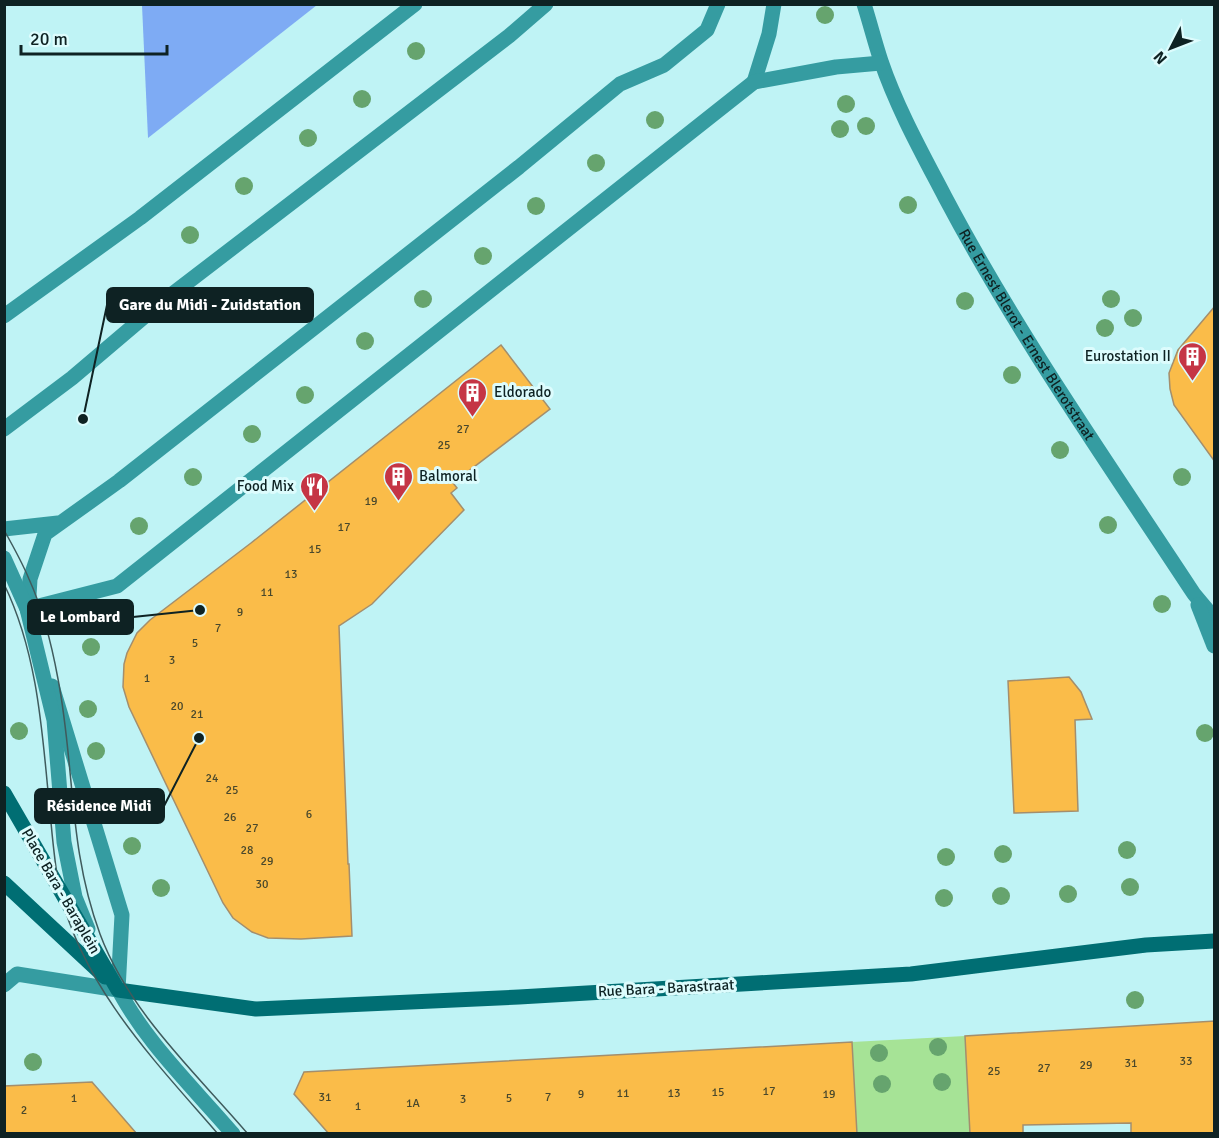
<svg xmlns="http://www.w3.org/2000/svg" width="1219" height="1138" viewBox="0 0 1219 1138" font-family="Signika,sans-serif">
	<style>
		.green { fill: #a6e396 }
		.water { fill: #7eabf4 }
		.building { fill: #fabc49; stroke: #a38e6d; stroke-width: 1.5 }
		.lines { fill: none; stroke-linecap: round; stroke-linejoin: round }
		.service { stroke: #359ca1; stroke-width: 15 }
		.minor { stroke: #359ca1; stroke-width: 15 }
		.tertiary { stroke: #359ca1; stroke-width: 15 }
		.secondary { stroke: #006e73; stroke-width: 15 }
		.tram { stroke: #3f5b5d; stroke-width: 1.5 }
		.tree { fill: #66a46e }
		.labels { text-anchor: middle; stroke-width: 6; stroke-linejoin: round; paint-order: stroke }
		.number-label { font-size: 12px; fill: #49482c }
		.street-label { font-size: 15px; fill: #0e2223; stroke: #ddfcfd }
		.poi-label { font-size: 15px; fill: #0e2223; stroke: #ddfcfd; text-anchor: end }
		.leader { fill: none; stroke: #0e2223; stroke-width: 2 }
		.callout-dot { fill: #0e2223; stroke: #ddfcfd; stroke-width: 2 }
		.callout { fill: #0e2223; stroke: #0e2223; stroke-width: 2 }
		.callout-label { font-size: 16px; text-anchor: middle; font-weight: bold; fill: #fff }
	</style>
	<rect width="100%" height="100%" fill="#bff3f5"/>
	<path class="green" d="M965 1036 970 1133H856L852 1042Z"/>
	<path class="water" d="M142 5V4L317 5 148 138Z"/>
	<path class="building" d="M1215 306V462L1174 405 1170 389 1169 373 1178 350Z
		M501 345 550 409 453 483 457 488 451 493 464 510 372 604 339 626 348 864H349L352 936 301 939 268 938 252 932 233 918 223 903 129 707 123 687 124 664 127 653 137 633 150 620 251 543Z
		M1069 677 1081 692 1092 719 1075 720 1078 811 1014 813 1008 681Z
		M1215 1021V1134H1131V1123L1023 1125V1134H970L965 1036Z
		M852 1042 857 1134H329L294 1094 304 1072Z
		M92 1082 137 1134H4V1086Z"/>
	<g class="lines">
		<path class="service" d="M4 429 72 378 158 305 509 36 546 4
			M4 529 58 523
			M28 612 30 579 45 534 119 481 519 167 620 84 664 65 707 30 718 4
			M52 686 122 915 118 990"/>
		<g class="minor">
			<path id="s1" d="M864 4C870 23 875 43 881 61 897 108 922 153 945 197 1018 335 1108 463 1194 594L1214 618"/>
			<path d="M754 82 769 34 774 4"/>
			<path d="M4 316 140 218 415 4"/>
			<path d="M4 558 27 609 54 720 64 842 75 897 88 929"/>
			<path d="M1198 605 1214 646"/>
			<path d="M27 609 117 586 754 82 836 67 881 63"/>
			<path d="M114 981C142 1039 191 1085 233 1134"/>
		</g>
		<path class="tertiary" d="M4 985 17 974 118 990"/>
		<path class="secondary" d="M4 793 118 990
			M4 883 105 977
			M118 990 256 1009 519 997 911 974 1146 945 1214 941"/>
		<path class="tram" d="M4 530C13 546 22 562 29 579 43 610 52 646 58 679 75 766 68 848 100 934 129 1012 195 1072 248 1134
			M4 584C37 652 42 728 49 802 52 831 54 863 60 892 84 989 155 1061 218 1134"/>
	</g>
	<g class="tree">
		<circle cx="825" cy="15" r="9"/>
		<circle cx="416" cy="51" r="9"/>
		<circle cx="362" cy="99" r="9"/>
		<circle cx="846" cy="104" r="9"/>
		<circle cx="655" cy="120" r="9"/>
		<circle cx="866" cy="126" r="9"/>
		<circle cx="840" cy="129" r="9"/>
		<circle cx="308" cy="138" r="9"/>
		<circle cx="596" cy="163" r="9"/>
		<circle cx="244" cy="186" r="9"/>
		<circle cx="908" cy="205" r="9"/>
		<circle cx="536" cy="206" r="9"/>
		<circle cx="190" cy="235" r="9"/>
		<circle cx="483" cy="256" r="9"/>
		<circle cx="423" cy="299" r="9"/>
		<circle cx="1111" cy="299" r="9"/>
		<circle cx="965" cy="301" r="9"/>
		<circle cx="1133" cy="318" r="9"/>
		<circle cx="1105" cy="328" r="9"/>
		<circle cx="365" cy="341" r="9"/>
		<circle cx="1012" cy="375" r="9"/>
		<circle cx="305" cy="395" r="9"/>
		<circle cx="252" cy="434" r="9"/>
		<circle cx="1060" cy="450" r="9"/>
		<circle cx="193" cy="477" r="9"/>
		<circle cx="1182" cy="477" r="9"/>
		<circle cx="1108" cy="525" r="9"/>
		<circle cx="139" cy="526" r="9"/>
		<circle cx="1162" cy="604" r="9"/>
		<circle cx="91" cy="647" r="9"/>
		<circle cx="88" cy="709" r="9"/>
		<circle cx="19" cy="731" r="9"/>
		<circle cx="1205" cy="733" r="9"/>
		<circle cx="96" cy="751" r="9"/>
		<circle cx="132" cy="846" r="9"/>
		<circle cx="1127" cy="850" r="9"/>
		<circle cx="1003" cy="854" r="9"/>
		<circle cx="946" cy="857" r="9"/>
		<circle cx="1130" cy="887" r="9"/>
		<circle cx="161" cy="888" r="9"/>
		<circle cx="1068" cy="894" r="9"/>
		<circle cx="1001" cy="896" r="9"/>
		<circle cx="944" cy="898" r="9"/>
		<circle cx="1135" cy="1000" r="9"/>
		<circle cx="938" cy="1047" r="9"/>
		<circle cx="879" cy="1053" r="9"/>
		<circle cx="33" cy="1062" r="9"/>
		<circle cx="942" cy="1082" r="9"/>
		<circle cx="882" cy="1084" r="9"/>
	</g>
	<defs>
		<symbol id="building-pin" viewBox="-11 -11 22 30"><path d="M0 17L-7.5 6A9.5 9.5 0 1 1 7.5 6Z" fill="#c53545" stroke="#ddfcfd"/><path d="M-4-6H4V6H1V3H-1V6H-4ZM-2.5-4.3h1.7v1.8h-1.7ZM.8-4.3h1.7v1.8H.8ZM-2.5-1h1.7V.8h-1.7ZM.8-1h1.7V.8H.8Z" fill="#fff"/></symbol>
		<symbol id="restaurant-pin" viewBox="-11 -11 22 30"><path d="M0 17L-7.5 6A9.5 9.5 0 1 1 7.5 6Z" fill="#c53545" stroke="#ddfcfd"/><path d="M-5-6h1v4h1v-4h1v4h1v-4h1v5L-1.5 .5V6h-2V.5L-5-1ZM5-6V6H3V1.5H1.5Q1.5-4 5-6Z" fill="#fff"/></symbol>
	</defs>
	<g fill-rule="evenodd">
		<use href="#building-pin" x="1176" y="340" width="33" height="45"/>
		<use href="#building-pin" x="456" y="376" width="33" height="45"/>
		<use href="#building-pin" x="382" y="460" width="33" height="45"/>
		<use href="#restaurant-pin" x="298" y="470" width="33" height="45"/>
	</g>
	<g class="labels">
		<g class="number-label">
			<text x="463" y="433">27</text>
			<text x="444" y="449">25</text>
			<text x="371" y="505">19</text>
			<text x="344" y="531">17</text>
			<text x="315" y="553">15</text>
			<text x="291" y="578">13</text>
			<text x="267" y="596">11</text>
			<text x="240" y="616">9</text>
			<text x="218" y="632">7</text>
			<text x="195" y="647">5</text>
			<text x="172" y="664">3</text>
			<text x="147" y="682">1</text>
			<text x="177" y="710">20</text>
			<text x="197" y="718">21</text>
			<text x="212" y="782">24</text>
			<text x="232" y="794">25</text>
			<text x="309" y="818">6</text>
			<text x="230" y="821">26</text>
			<text x="252" y="832">27</text>
			<text x="247" y="854">28</text>
			<text x="267" y="865">29</text>
			<text x="262" y="888">30</text>
			<text x="1186" y="1065">33</text>
			<text x="1131" y="1067">31</text>
			<text x="1086" y="1069">29</text>
			<text x="1044" y="1072">27</text>
			<text x="994" y="1075">25</text>
			<text x="769" y="1095">17</text>
			<text x="718" y="1096">15</text>
			<text x="623" y="1097">11</text>
			<text x="674" y="1097">13</text>
			<text x="581" y="1098">9</text>
			<text x="829" y="1098">19</text>
			<text x="325" y="1101">31</text>
			<text x="548" y="1101">7</text>
			<text x="74" y="1102">1</text>
			<text x="509" y="1102">5</text>
			<text x="463" y="1103">3</text>
			<text x="413" y="1107">1A</text>
			<text x="358" y="1110">1</text>
			<text x="24" y="1114">2</text>
		</g>
		<g class="street-label">
			<text dy="5" stroke="none"><textPath href="#s1" startOffset="370">Rue Ernest Blerot - Ernest Blerotstraat</textPath></text>
			<text transform="translate(61 891) rotate(60)" y="5">Place Bara - Baraplein</text>
			<text transform="translate(666 988) rotate(-3)" y="5">Rue Bara - Barastraat</text>
		</g>
		<g class="poi-label">
			<text x="1171" y="361">Eurostation II</text>
			<text x="494" y="397" text-anchor="start">Eldorado</text>
			<text x="419" y="481" text-anchor="start">Balmoral</text>
			<text x="294" y="491">Food Mix</text>
		</g>
	</g>
	<path class="leader" d="M83 419L107 305M200 610L133 617M199 738L164 806"/>
	<g class="callout-dot">
		<circle cx="83" cy="419" r="6"/>
		<circle cx="200" cy="610" r="6"/>
		<circle cx="199" cy="738" r="6"/>
	</g>
	<g class="callout">
		<rect x="107" y="288" width="206" height="34" rx="6"/>
		<rect x="28" y="600" width="105" height="34" rx="6"/>
		<rect x="35" y="789" width="129" height="34" rx="6"/>
	</g>
	<g class="callout-label">
		<text x="210" y="310">Gare du Midi - Zuidstation</text>
		<text x="80" y="622">Le Lombard</text>
		<text x="99" y="811">Résidence Midi</text>
	</g>
	<rect width="1219" height="1138" fill="none" stroke="#0e2223" stroke-width="12"/>
	<g transform="translate(1171 48) rotate(228)" stroke="#ddfcfd" stroke-width="4.5" paint-order="stroke">
	<path d="M0-4.5L10 22L0 15L-10 22Z" fill="#0e2223"/>
	<text y="-9" font-size="16" font-weight="bold" text-anchor="middle" fill="#0e2223">N</text>
	</g>
	<path d="M21 45v9h146v-9" fill="none" stroke="#0e2223" stroke-width="3"/>
	<text x="30" y="45" font-size="18" fill="#0e2223" stroke="#ddfcfd" stroke-width="4.5" paint-order="stroke">20 m</text>
</svg>
